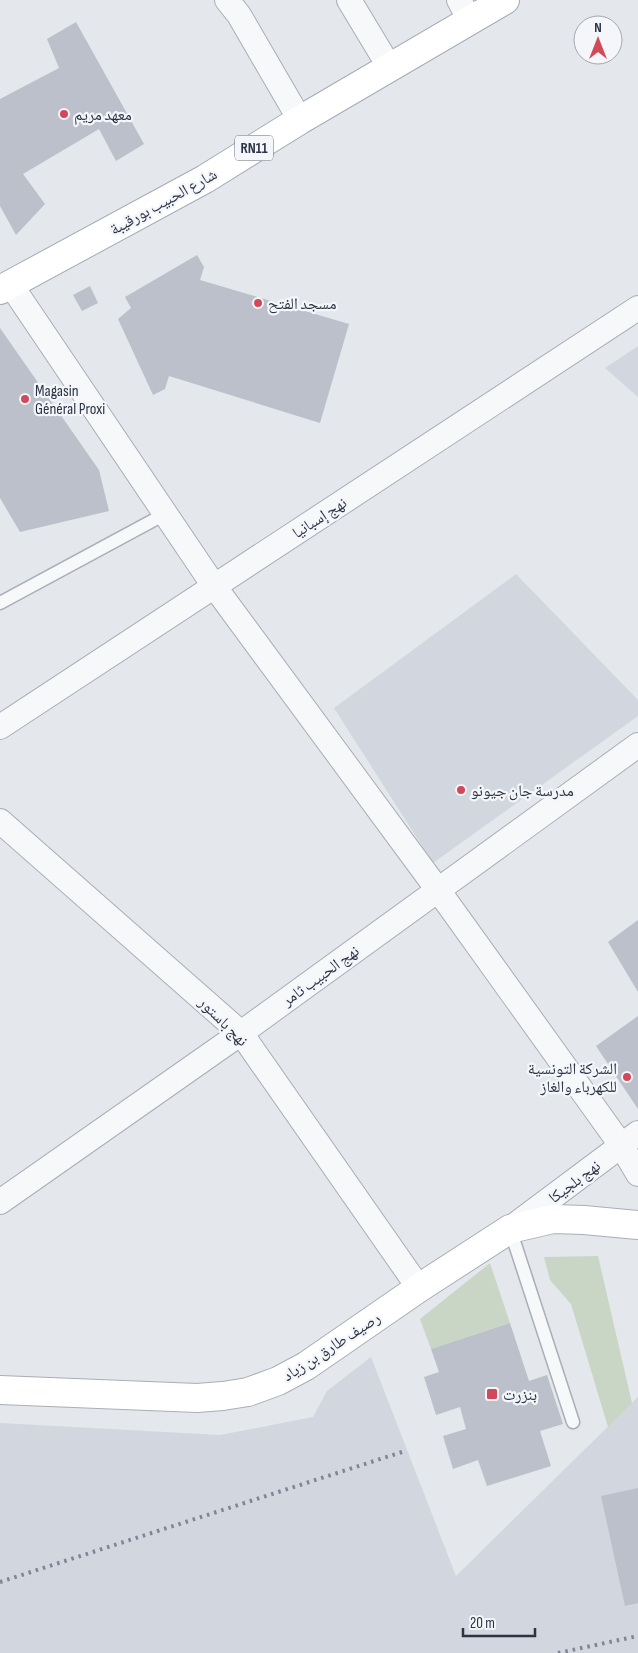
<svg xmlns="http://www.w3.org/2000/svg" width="638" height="1653" viewBox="0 0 638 1653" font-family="'Sofia Sans Condensed','Noto Naskh Arabic',sans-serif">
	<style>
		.built { fill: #d2d6de }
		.green { fill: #c9d6c5 }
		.building { fill: #bbc0ca }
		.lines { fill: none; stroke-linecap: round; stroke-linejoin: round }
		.service-casing { stroke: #a9aeb7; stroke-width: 15 }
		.minor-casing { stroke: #a9aeb7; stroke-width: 26 }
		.secondary-casing { stroke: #a9aeb7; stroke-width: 30 }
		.primary-casing { stroke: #a3abb8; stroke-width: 30 }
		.service { stroke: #f7f8fa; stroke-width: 12 }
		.minor { stroke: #f7f8fa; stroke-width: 24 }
		.secondary { stroke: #fff; stroke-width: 28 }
		.primary { stroke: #fff; stroke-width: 28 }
		.rail { stroke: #7d8696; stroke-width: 4; stroke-dasharray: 2.5 5; stroke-linecap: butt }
		.poi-dot { fill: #d1495b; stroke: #f4f6f9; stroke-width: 2 }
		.labels { text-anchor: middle; stroke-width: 4.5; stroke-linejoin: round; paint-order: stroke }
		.shield { fill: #f4f6f9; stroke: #676e7b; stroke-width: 1 }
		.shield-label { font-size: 15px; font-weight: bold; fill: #2b3445 }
		.poi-label { font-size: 16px; fill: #2b3445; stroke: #f4f6f9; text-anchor: start }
		.street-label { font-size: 16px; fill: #2b3445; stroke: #f4f6f9 }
	</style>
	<rect width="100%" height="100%" fill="#e4e7ec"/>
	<path class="built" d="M638 346V397L605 368Z
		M516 574 638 700V716L433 863 334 708Z
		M371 1357 456 1576 638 1397V1653H0V1423L220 1435 313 1417 327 1391Z"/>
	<path class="green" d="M598 1256 632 1403 608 1427 571 1304 550 1280 544 1257Z
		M490 1263 510 1323 431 1349 420 1319Z"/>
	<path class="building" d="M76 22 144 144 116 161 99 129 23 174 45 204 16 235 0 206V99L59 68 47 39Z
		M197 255 204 267 200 280 349 324 320 423 169 376 165 389 153 395 118 319 131 308 125 297Z
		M90 286 98 303 82 311 73 295Z
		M0 328 99 470 109 511 20 532 0 498Z
		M638 920V992L608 942Z
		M638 1016V1109L596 1046Z
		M510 1323 529 1381 547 1375 563 1424 540 1431 551 1466 487 1486 478 1460 453 1469 443 1436 466 1429 460 1407 436 1415 424 1377 439 1372 431 1349Z
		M638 1488V1603L625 1606 601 1496Z"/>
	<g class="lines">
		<defs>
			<path id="service" d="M0 603 165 514
				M510 1229 573 1422"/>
			<path id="minor" d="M227 0 239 15 300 120
				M349 0 390 68
				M459 0 470 21
				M11 285 214 586 438 890 621 1145 638 1174
				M0 727 638 308
				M0 821 241 1033 419 1288
				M0 1202 241 1033 638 745
				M511 1228 638 1133"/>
			<path id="secondary" d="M0 1390 197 1398 223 1396 248 1392 278 1381 306 1366 419 1288 510 1229 553 1219 584 1220 638 1225"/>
			<path id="primary" d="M0 290 205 179 300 120 505 0"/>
		</defs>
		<use href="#service" class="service-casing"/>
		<use href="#minor" class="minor-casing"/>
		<use href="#secondary" class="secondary-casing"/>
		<use href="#primary" class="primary-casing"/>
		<use href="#service" class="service"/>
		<use href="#minor" class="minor"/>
		<use href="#secondary" class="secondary"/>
		<use href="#primary" class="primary"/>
		<path class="rail" d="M0 1582 402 1452
			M558 1653 638 1636"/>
	</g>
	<g class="poi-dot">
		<circle cx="64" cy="114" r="5"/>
		<circle cx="258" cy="303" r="5"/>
		<circle cx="25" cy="399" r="5"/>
		<circle cx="461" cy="790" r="5"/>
		<circle cx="627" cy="1077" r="5"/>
		<rect x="486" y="1388" width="12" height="12" rx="2.5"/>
	</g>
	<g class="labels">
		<rect class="shield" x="235" y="135.5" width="38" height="25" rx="4"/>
		<g class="shield-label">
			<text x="254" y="153">RN11</text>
		</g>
		<g class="poi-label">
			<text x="74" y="120">معهد مريم</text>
			<text x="268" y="309">مسجد الفتح</text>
			<text x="35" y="396">Magasin<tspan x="35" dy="18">Général Proxi</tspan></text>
			<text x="471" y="796">مدرسة جان جيونو</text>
			<text x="617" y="1074" text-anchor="end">الشركة التونسية<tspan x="617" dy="18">للكهرباء والغاز</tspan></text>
			<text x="503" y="1400">بنزرت</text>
		</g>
		<g class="street-label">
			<text transform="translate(163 201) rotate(-29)" y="6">شارع الحبيب بورقيبة</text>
			<text transform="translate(319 517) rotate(-33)" y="6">نهج إسبانيا</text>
			<text transform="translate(320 975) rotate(-36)" y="6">نهج الحبيب ثامر</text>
			<text transform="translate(224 1021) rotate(45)" y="6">نهج باستور</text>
			<text transform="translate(574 1181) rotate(-37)" y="6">نهج بلجيكا</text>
			<text transform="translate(331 1346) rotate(-33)" y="6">رصيف طارق بن زياد</text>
		</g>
	</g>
	<g transform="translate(598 40)"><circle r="24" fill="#f4f6f9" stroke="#a4a8b1"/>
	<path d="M0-4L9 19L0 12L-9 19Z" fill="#d1495b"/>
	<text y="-8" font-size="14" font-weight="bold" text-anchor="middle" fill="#2b3445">N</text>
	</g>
	<path d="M463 1628v8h72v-8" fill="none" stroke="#2b3445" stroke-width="2.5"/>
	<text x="470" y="1628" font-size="15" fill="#2b3445" stroke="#f4f6f9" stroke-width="4" paint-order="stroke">20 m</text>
</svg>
